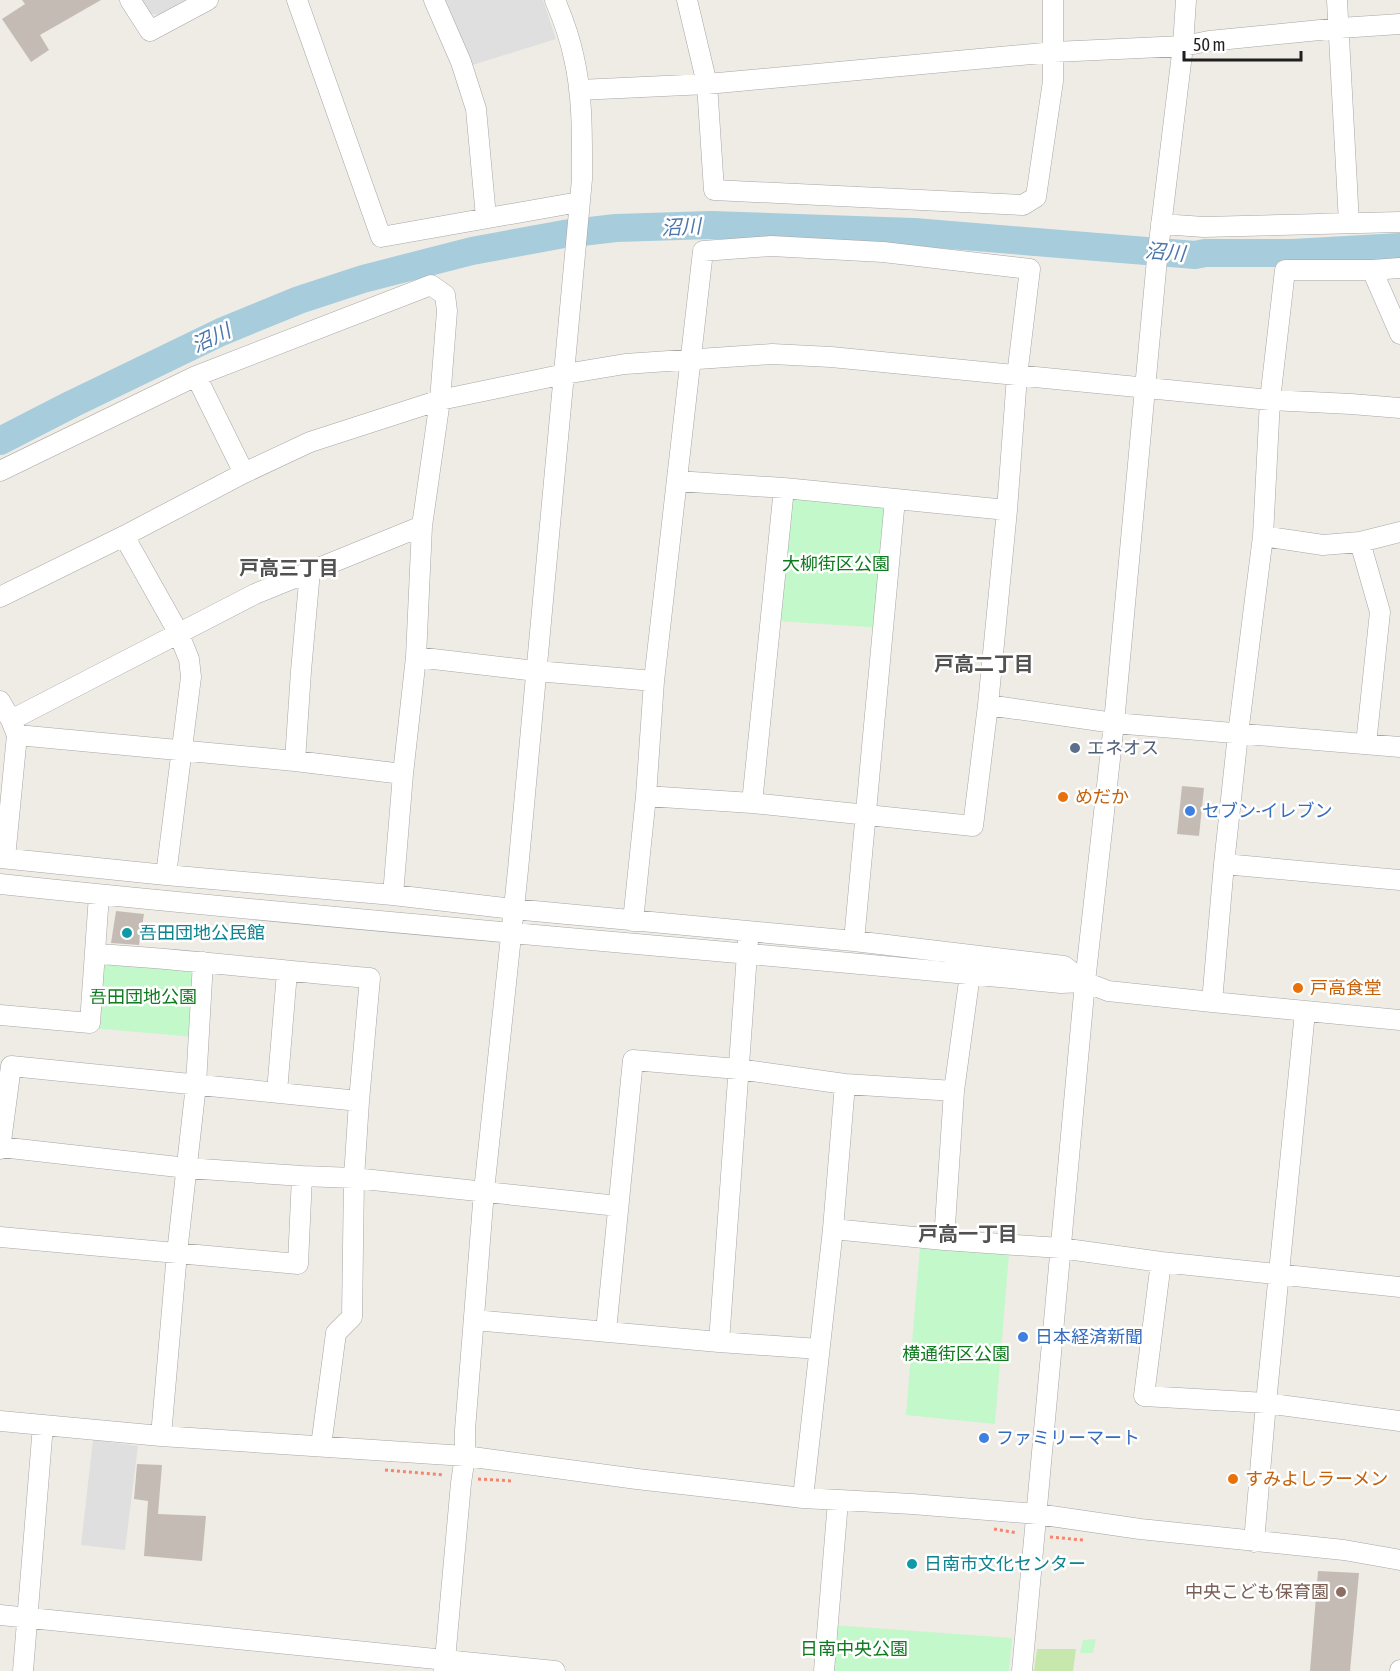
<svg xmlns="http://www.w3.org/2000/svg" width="1400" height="1671" viewBox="0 0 1400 1671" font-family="'Asap Condensed','Noto Sans JP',sans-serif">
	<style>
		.grass { fill: #c6e8ac }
		.park { fill: #c3f8cb }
		.parking { fill: #dfdfdf }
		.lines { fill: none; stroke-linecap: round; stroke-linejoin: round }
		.river { stroke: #a7ccdc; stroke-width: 28 }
		.building { fill: #c4bcb4 }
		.minor-casing { stroke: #a6a6a6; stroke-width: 21 }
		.path { stroke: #f6856f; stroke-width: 3; stroke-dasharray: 3 3; stroke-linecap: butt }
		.minor { stroke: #fff; stroke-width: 20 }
		.service-dot { fill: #5c6f8a; stroke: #fff; stroke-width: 2 }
		.food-dot { fill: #e8710a; stroke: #fff; stroke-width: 2 }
		.shop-dot { fill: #3f7fe0; stroke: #fff; stroke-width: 2 }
		.culture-dot { fill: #0f9aa8; stroke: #fff; stroke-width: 2 }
		.education-dot { fill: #8d6e63; stroke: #fff; stroke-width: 2 }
		.labels { text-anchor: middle; stroke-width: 5; stroke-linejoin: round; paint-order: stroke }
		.park-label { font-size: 18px; fill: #0e7b1e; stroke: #fff }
		.service-label { font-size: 18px; fill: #4e5e75; stroke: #fff; text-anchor: start }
		.food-label { font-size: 18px; fill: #c56008; stroke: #fff; text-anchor: start }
		.shop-label { font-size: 18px; fill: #366cbe; stroke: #fff; text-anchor: start }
		.culture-label { font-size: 18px; fill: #0d838f; stroke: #fff; text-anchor: start }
		.education-label { font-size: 18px; fill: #785e54; stroke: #fff; text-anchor: end }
		.water-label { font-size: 20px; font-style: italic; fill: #4d77ac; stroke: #fff }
		.neighbourhood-label { font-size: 20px; font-weight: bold; fill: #525252; stroke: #fff }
	</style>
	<rect width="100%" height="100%" fill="#efece5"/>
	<path class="grass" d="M1037 1649H1076L1073 1671H1034Z"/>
	<path class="park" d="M790 498 894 507 883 628 777 621Z
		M100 955 199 967 194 1037 92 1028Z
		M920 1247 1009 1254 995 1424 906 1415Z
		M832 1625 1012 1638 1009 1671H830Z
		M1096 1639 1093 1653H1080L1083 1640Z"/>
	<path class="parking" d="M142 0H189L162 15 151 14Z
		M439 0H543L556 39 469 66Z
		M93 1440 138 1446 125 1550 81 1545Z"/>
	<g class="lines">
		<path class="river" d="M0 441 72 404 221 332 299 300 363 279 472 251 564 234 616 228 711 225 914 232 1195 255 1205 253H1292L1400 247"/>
	</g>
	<path class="building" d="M22 0H101L40 35 49 50 31 62 2 19 25 4Z
		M1182 786 1204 788 1199 836 1177 834Z
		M116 911 144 914 139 945 111 943Z
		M137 1464 162 1465 158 1514 206 1516 202 1561 144 1556 148 1501 134 1499Z
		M1318 1571 1359 1573 1350 1671H1310Z"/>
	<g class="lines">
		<defs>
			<path id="minor" d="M130 0 150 31 208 0
				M297 0 381 237 579 202
				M434 0 461 62 476 109 486 217
				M687 0 707 84 714 190 1023 205 1036 197 1053 81V0
				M1337 0 1349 223
				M579 90 707 84 1054 52 1183 46 1209 41 1340 28 1400 24
				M1161 224 1204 227 1400 222
				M1372 270 1400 334
				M196 376 244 473
				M0 471 196 376 431 285 445 295 447 311 440 400 422 526 416 657 403 774 393 895
				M677 481 784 488 1007 510
				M124 536 178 632 189 659 191 677 166 875
				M1263 536 1323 545 1360 542 1400 532
				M1360 542 1380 612 1366 744
				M0 597 124 536 244 473 310 442 440 400 565 374 625 364 772 354 831 357 1270 400 1351 404 1400 408
				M416 657 536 671 654 681
				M0 701 11 720 17 735 5 858
				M988 705 1114 723 1400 747
				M11 720 255 594 422 526
				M17 735 295 761 403 774
				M295 761 301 671 310 571
				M752 803 784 488
				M0 858 166 875 393 895 513 909 854 941 1064 966 1085 982 1108 991 1212 1002 1400 1020
				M1224 864 1400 880
				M0 884C353 922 708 948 1061 983L1085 982
				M633 921 646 796 654 681 703 251 771 246 883 252 1030 269 1017 376 1007 510 988 705 973 826 752 803 646 796
				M854 941 895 499
				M96 954C187 959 279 971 370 978L359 1101 354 1178 352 1317 336 1333 321 1446
				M1212 1002 1224 864 1238 734 1263 536 1270 400 1285 270H1372L1400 268
				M0 1015 90 1023 99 895
				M277 1092 287 972
				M0 1147 187 1168 302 1176 354 1178 618 1206
				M0 1149 11 1066 359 1101
				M833 1229 944 1240 1060 1248 1161 1262 1400 1287
				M0 1237 298 1264 302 1176
				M944 1240 954 1091 970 974
				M1161 1262 1144 1396 1266 1403 1400 1421
				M474 1320 719 1342 819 1349
				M606 1331 633 1060 738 1069 845 1084 954 1091
				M719 1342 748 940
				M0 1421 161 1436 465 1456 637 1479 803 1498 912 1504 1037 1514 1140 1529 1344 1550 1400 1560
				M161 1436 177 1253 196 1085 203 962
				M803 1498 833 1229 845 1084
				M1254 1542 1266 1403 1305 1012
				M0 1615 555 1671
				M23 1671 43 1425
				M444 1671 461 1483 465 1456V1430L484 1191 518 870 582 179C582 139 583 97 574 58 570 38 563 19 555 0
				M824 1671 838 1501
				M1022 1671 1085 982 1114 723 1157 259 1183 46 1186 0
				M1400 1671V1670"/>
		</defs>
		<use href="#minor" class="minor-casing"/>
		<path class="path" d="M385 1470 444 1475
			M478 1479 513 1481
			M994 1529 1017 1533
			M1050 1537 1083 1540"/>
		<use href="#minor" class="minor"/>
	</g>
	<circle class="service-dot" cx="1075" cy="748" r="6"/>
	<g class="food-dot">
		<circle cx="1063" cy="797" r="6"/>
		<circle cx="1298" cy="988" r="6"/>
		<circle cx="1233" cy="1479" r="6"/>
	</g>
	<g class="shop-dot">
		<circle cx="1190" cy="811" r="6"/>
		<circle cx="1023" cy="1337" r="6"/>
		<circle cx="984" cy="1438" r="6"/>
	</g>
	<g class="culture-dot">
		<circle cx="127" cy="933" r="6"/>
		<circle cx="912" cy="1564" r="6"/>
	</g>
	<circle class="education-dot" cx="1341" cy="1592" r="6"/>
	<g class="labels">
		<g class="park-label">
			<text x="836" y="570">大柳街区公園</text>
			<text x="143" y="1003">吾田団地公園</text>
			<text x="956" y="1360">横通街区公園</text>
			<text x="854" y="1655">日南中央公園</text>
		</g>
		<g class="service-label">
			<text x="1087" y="754">エネオス</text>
		</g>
		<g class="food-label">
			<text x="1075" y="803">めだか</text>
			<text x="1310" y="994">戸高食堂</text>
			<text x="1245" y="1485">すみよしラーメン</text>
		</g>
		<g class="shop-label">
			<text x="1202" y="817">セブン-イレブン</text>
			<text x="1035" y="1343">日本経済新聞</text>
			<text x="996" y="1444">ファミリーマート</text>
		</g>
		<g class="culture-label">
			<text x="139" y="939">吾田団地公民館</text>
			<text x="924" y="1570">日南市文化センター</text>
		</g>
		<g class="education-label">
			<text x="1329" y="1598">中央こども保育園</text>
		</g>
		<g class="water-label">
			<text transform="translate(681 227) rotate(-3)" y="7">沼川</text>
			<text transform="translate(1165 252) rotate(5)" y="7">沼川</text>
			<text transform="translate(211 338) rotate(-25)" y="7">沼川</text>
		</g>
		<g class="neighbourhood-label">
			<text x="289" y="575">戸高三丁目</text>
			<text x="984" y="671">戸高二丁目</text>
			<text x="968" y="1241">戸高一丁目</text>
		</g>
	</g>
	<path d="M1184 51v9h117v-9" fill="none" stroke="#1f1f1f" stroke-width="3"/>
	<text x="1193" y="51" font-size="18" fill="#1f1f1f" stroke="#ffffff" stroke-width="4.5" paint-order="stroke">50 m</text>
</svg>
